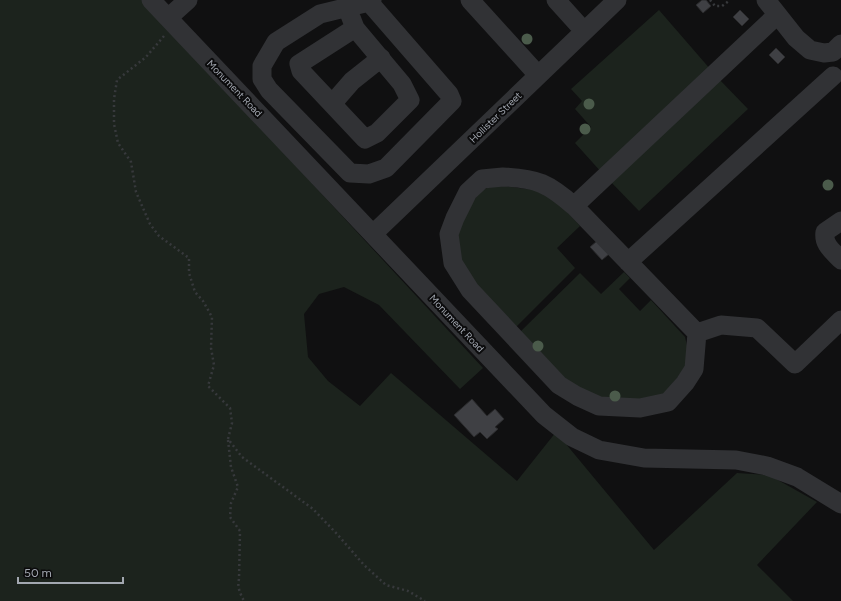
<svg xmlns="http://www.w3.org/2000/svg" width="841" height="601" viewBox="0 0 841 601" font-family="Figtree,sans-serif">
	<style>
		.green { fill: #1c231d }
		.building { fill: #3f4044; stroke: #2a2a2c }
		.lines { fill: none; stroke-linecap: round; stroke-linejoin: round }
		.path { stroke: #37393c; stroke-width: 2.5; stroke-dasharray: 2 3; stroke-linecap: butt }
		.minor { stroke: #313235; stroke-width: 19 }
		.tree { fill: #4b5b4b }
		.labels { text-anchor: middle; stroke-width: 4; stroke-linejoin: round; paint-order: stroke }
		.street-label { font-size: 10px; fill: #a2a7b0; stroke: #0b0b0c }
	</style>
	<rect width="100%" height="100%" fill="#101011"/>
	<path class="green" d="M0 0H142L483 368 460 389 379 305 344 287 319 294 304 314 308 357 328 381 360 406 391 373 517 481 556 432 654 550 737 473 769 475 817 502 757 565 793 601H0Z
		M659 10 711 70 602 173 575 143 591 127 575 109 582 101 571 89Z
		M718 78 748 109 639 211 609 180Z
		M497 185 549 192 580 226 557 248 575 268 515 328 468 277 457 254V230L479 192 487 188Z
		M624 272 630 278 619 289 640 311 651 300 685 337 689 354 688 364 662 397 610 402 575 389 520 332 580 273 601 294Z"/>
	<path class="building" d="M702 0H706L711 6 703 13 696 5Z
		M740 10 749 19 742 26 733 17Z
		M776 48 785 57 778 64 769 55Z
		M597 241 609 254 602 260 590 247Z
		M472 399 487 416 495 409 504 419 495 427 498 429 487 439 480 432 474 437 454 415Z"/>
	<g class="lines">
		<path class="path" d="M710 0 715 6H722L730 0
			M164 36 146 57 117 80 114 99V124L118 143 131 162 136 192 150 224 159 236 189 258V273L195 292 203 301 212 317 211 348 214 365 208 386 230 408 232 423 228 439 242 457 313 509 337 534 364 565 386 585 408 591 425 601
			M228 440 231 467 238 487 231 503 230 517 240 531 239 579C237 587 240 593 244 601"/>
		<path class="minor" d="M151 0 544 415 572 437 599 450 644 458 736 460 767 466 797 477 841 504
			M470 0 538 75
			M556 0 584 31
			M766 0 796 38 810 50 824 53 833 52 841 44
			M369 2 449 94 452 101 386 168 369 174 350 173 269 90 262 79V66L276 42 320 14 369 2 372 0
			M347 7 355 28 299 64 301 71 365 139 377 133 410 100 402 84 355 28
			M168 18 188 0
			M332 104 352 81 381 58
			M503 177C537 178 549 184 574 206L697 333 694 369 685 383 668 402 640 408 599 406 577 396 559 385 470 290 453 263 449 234 455 218 468 192 482 179Z
			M574 206 777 15
			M841 221 825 232C823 245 833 251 841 260
			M373 234 617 0
			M628 262 833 76
			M697 333 721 325 757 328 795 364 841 320"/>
	</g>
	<g class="tree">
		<circle cx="527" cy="39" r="5.5"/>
		<circle cx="589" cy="104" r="5.5"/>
		<circle cx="585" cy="129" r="5.5"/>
		<circle cx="828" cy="185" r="5.5"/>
		<circle cx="538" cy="346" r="5.5"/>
		<circle cx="615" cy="396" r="5.5"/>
	</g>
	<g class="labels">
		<g class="street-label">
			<text transform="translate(235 88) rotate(46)" y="4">Monument Road</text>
			<text transform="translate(495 117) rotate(-44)" y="4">Hollister Street</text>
			<text transform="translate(457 323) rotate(47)" y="4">Monument Road</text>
		</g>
	</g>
	<path d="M18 577v6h105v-6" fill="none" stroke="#a2a7b0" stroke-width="2"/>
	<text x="24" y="577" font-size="12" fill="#a2a7b0" stroke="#0b0b0c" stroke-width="3" paint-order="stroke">50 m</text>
</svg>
